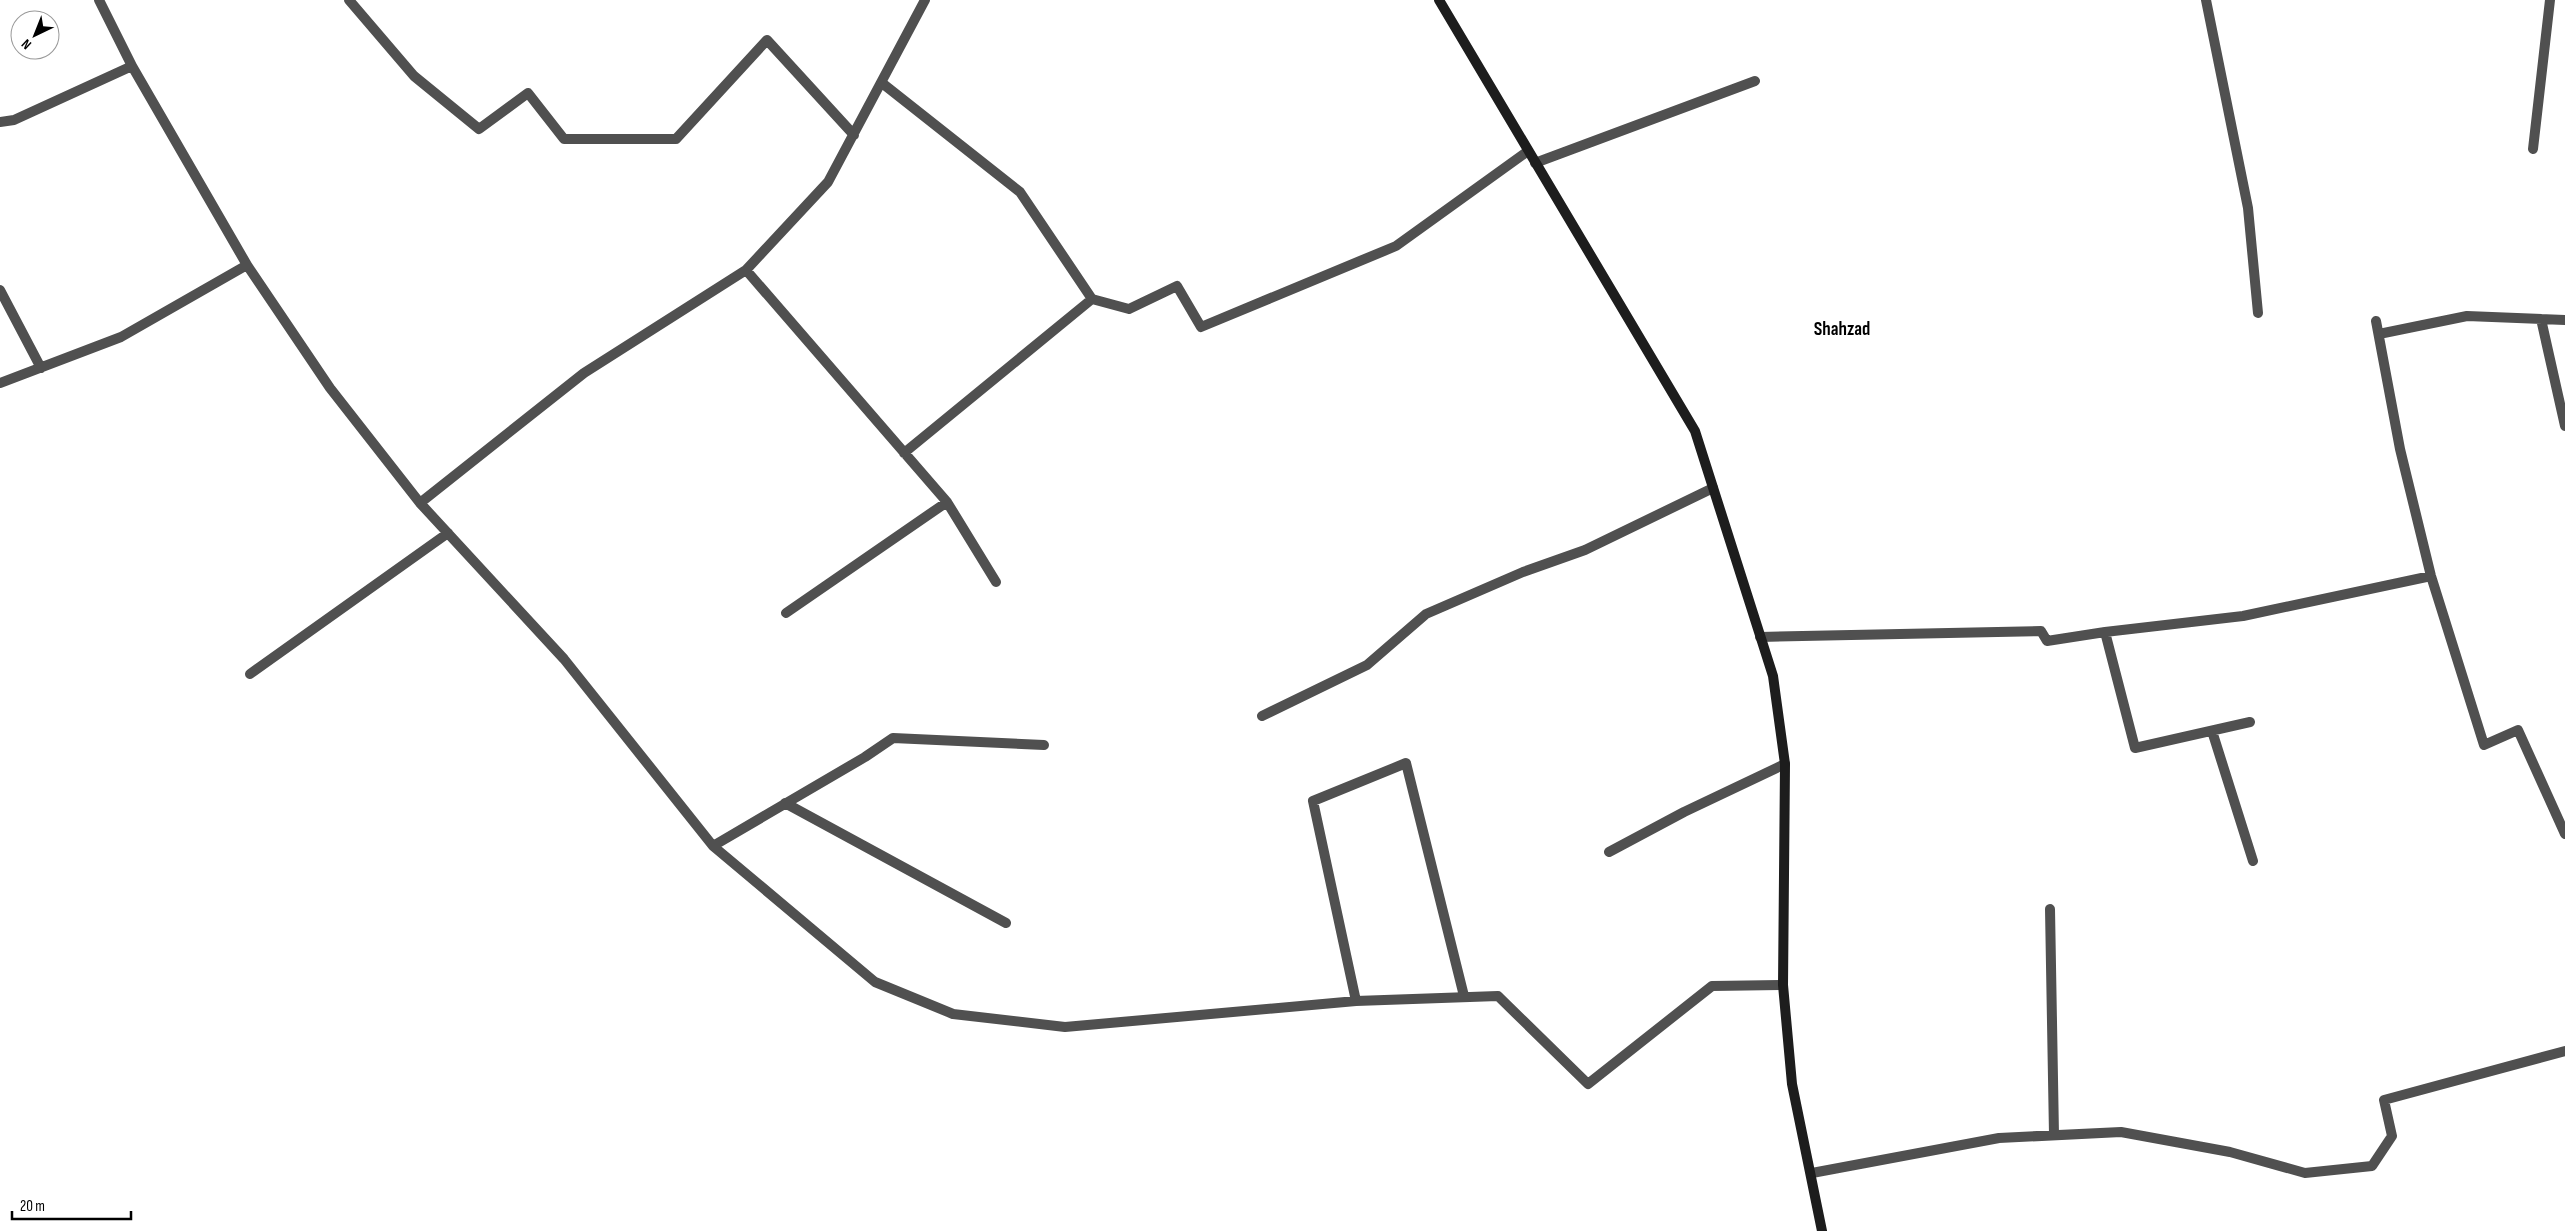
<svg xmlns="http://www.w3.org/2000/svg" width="2565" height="1231" viewBox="0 0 2565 1231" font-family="'Sofia Sans Condensed',sans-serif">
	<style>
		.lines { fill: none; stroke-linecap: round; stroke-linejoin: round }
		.street { stroke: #505050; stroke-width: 10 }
		.secondary { stroke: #1d1d1d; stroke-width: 10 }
		.labels { text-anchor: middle; stroke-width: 4; stroke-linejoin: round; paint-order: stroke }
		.quarter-label { font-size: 19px; font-weight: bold; fill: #000; stroke: #fff }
	</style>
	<rect width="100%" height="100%" fill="#fff"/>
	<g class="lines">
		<path class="street" d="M99 0 132 66 247 265
			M349 0 414 76 479 129 528 93 564 139H676L767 40 854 135
			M2206 0 2248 208 2258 313
			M882 83 1020 192 1092 299 904 453
			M0 122 14 120 132 66
			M2533 149 2550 0
			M1535 163 1755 81
			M746 270 947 502 996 582
			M0 290 41 368
			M1092 299 1129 309 1177 286 1201 327 1396 246 1528 151
			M2541 319 2565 426
			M2376 321 2400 449 2431 576 2484 745 2518 730 2565 834
			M2379 334 2467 316 2565 320
			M0 383 121 337 247 265 330 388 420 503 564 659 713 846 875 982 953 1014 1065 1027 1356 1001 1498 996 1588 1084 1712 986 1783 985
			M420 503 584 373 746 270 828 182 925 0
			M786 613 947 502
			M2105 632 2243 616 2431 576
			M1760 637 2041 631 2047 641 2105 632 2135 748 2250 722
			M250 674 448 533
			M1262 716 1367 665 1426 614 1523 572 1585 550 1713 488
			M2212 731 2253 861
			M785 803 1006 923
			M713 846 865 757 893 738 1044 745
			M1609 852 1684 812 1785 764
			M2050 909 2054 1135
			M1356 1001 1313 801 1406 763 1464 996
			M1812 1173 1999 1138 2121 1132 2230 1152 2305 1173 2372 1166 2392 1136 2384 1100 2565 1051"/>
		<path class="secondary" d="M1439 0 1695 431 1773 676 1785 764 1783 985 1792 1084 1822 1231"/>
	</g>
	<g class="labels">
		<g class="quarter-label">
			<text x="1842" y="335">Shahzad</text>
		</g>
	</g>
	<g transform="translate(35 35) rotate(223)"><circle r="24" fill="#ffffff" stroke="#999999"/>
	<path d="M0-4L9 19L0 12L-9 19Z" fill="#000000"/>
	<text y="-8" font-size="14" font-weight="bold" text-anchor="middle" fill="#000000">N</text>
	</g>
	<path d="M12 1211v8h119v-8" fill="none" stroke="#000000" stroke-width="2.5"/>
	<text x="20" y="1211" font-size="15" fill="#000000" stroke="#ffffff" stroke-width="4" paint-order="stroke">20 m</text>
</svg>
